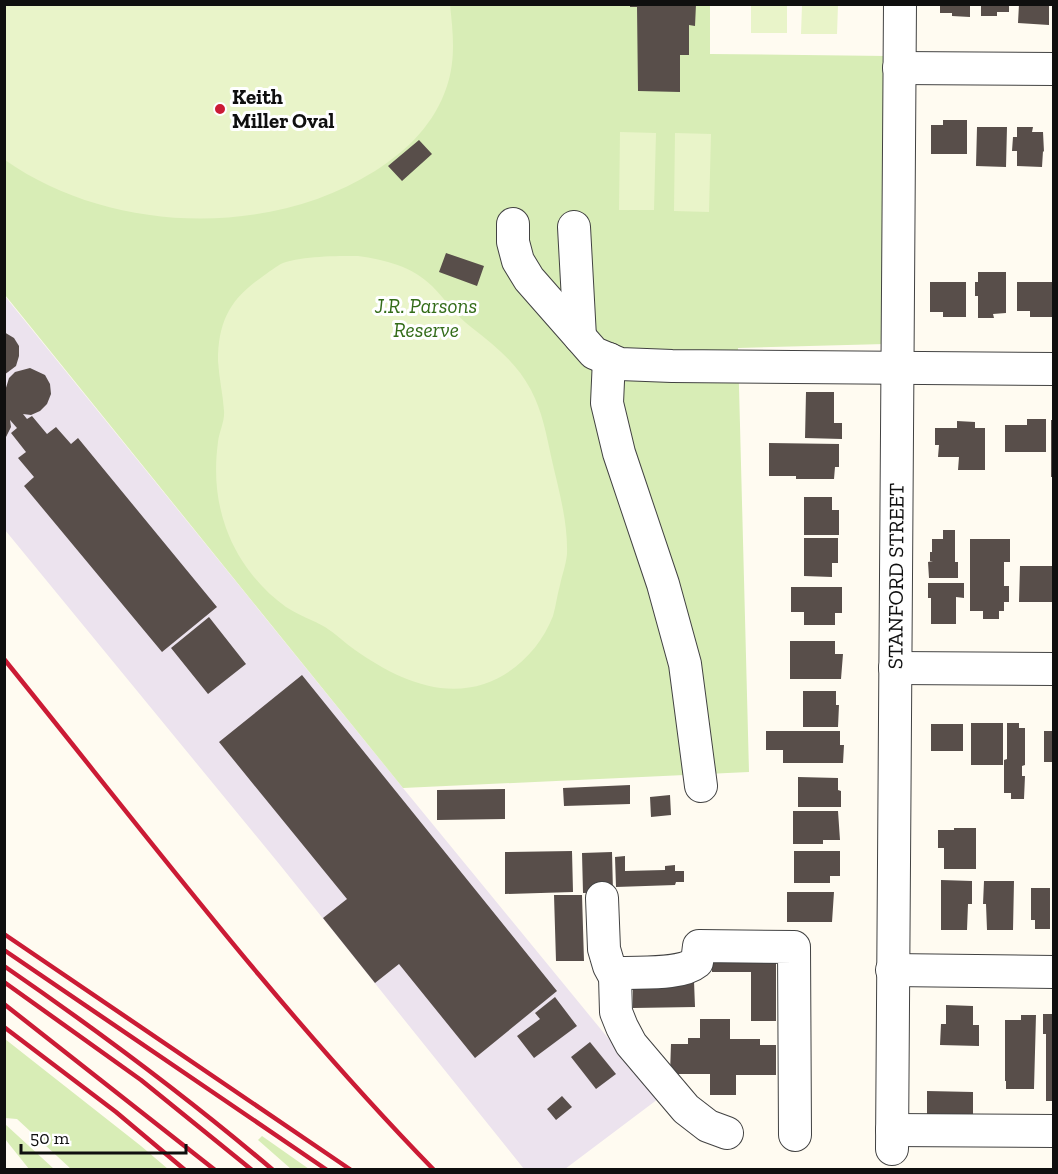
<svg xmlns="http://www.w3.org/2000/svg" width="1058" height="1174" viewBox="0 0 1058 1174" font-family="'Zilla Slab',serif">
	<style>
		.industrial { fill: #ece3ee }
		.green { fill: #d8edb6 }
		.pitch { fill: #e9f4c9 }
		.building { fill: #584e4a }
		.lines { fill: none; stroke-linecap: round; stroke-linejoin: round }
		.minor-casing { stroke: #424242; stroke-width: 34 }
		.minor { stroke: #fff; stroke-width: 32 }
		.rail { stroke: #cb1b35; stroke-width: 4.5 }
		.poi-dot { fill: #cb1b35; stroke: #fff; stroke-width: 2 }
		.labels { text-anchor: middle; stroke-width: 6; stroke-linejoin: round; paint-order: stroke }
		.poi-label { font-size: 21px; font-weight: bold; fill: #0f0f0f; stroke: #fff; text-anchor: start }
		.park-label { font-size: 21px; font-style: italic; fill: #336c19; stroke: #fff }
		.street-label { font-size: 21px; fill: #0f0f0f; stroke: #fff }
	</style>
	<rect width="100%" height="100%" fill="#fffbf1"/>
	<path class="industrial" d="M4 295 403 788 658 1099 565 1169H524L280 865 5 530Z"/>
	<path class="green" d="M4 5H710V54L887 56 885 344 738 348 749 772 403 788 5 295Z
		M5 1039 141 1146 168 1169H71L17 1119 5 1118Z
		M4 1124H5L54 1169H29L5 1139Z
		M262 1136 309 1169H291L258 1140Z"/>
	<path class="pitch" d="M4 5H450C453 32 456 59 447 86 435 123 408 150 375 171 267 239 109 233 5 160Z
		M751 5H787V33H751Z
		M802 5H838L837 34H801Z
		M620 132 656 133 654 210H619Z
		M675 133 711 134 709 212 674 211Z
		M358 256C385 260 412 266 432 286 445 299 456 316 471 327 495 346 516 362 531 390 542 411 546 433 551 456 558 488 568 520 567 554 566 565 562 575 560 585 557 595 556 606 553 616 541 647 515 674 484 684 438 699 392 676 355 650 345 643 336 634 325 627 313 620 298 615 286 607 259 588 237 559 226 528 216 500 214 472 218 442 219 432 225 421 224 411 223 395 219 378 218 361 218 322 230 299 262 277 268 273 276 266 283 263 303 256 336 256 358 256Z"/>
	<path class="building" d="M630 4H696L695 26 689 25V55H680V92L638 91 637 7H630Z
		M940 4H970V17L952 16V13H940Z
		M981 4H1009V12H997V16H981Z
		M1019 4H1049V25L1018 23Z
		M943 120H967V154H931V125H943Z
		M977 127H1007L1006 167 976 166Z
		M1017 127H1033L1032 132H1043L1044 152 1043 151 1042 167 1017 166V151H1012L1013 137H1017Z
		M419 140 432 154 402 181 388 166Z
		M446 253 484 266 477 286 439 272Z
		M978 272H1006V313L993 314 994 318H978V296H975V282H978Z
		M930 282H966V317H943V312H930Z
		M1017 282H1054V317H1030V311H1017Z
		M4 332 14 338 19 346V356L16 366 4 375Z
		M30 368 45 375 50 384 51 394 47 404 40 411 31 415 23 414 27 419 32 416 47 434 56 427 71 444 78 438 217 607 162 652 24 486 34 477 18 458 26 452 11 433 17 428 10 420 11 427 5 439V391L9 378 15 372Z
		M806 392H834V423H842V439L805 438Z
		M1027 419H1046V452H1005V425H1027Z
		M1051 420H1054V477H1051Z
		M957 421 975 422V428H985V470H958L959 457H938L939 445H935V428H957Z
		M769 443 839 444V467H835L834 479H796V476H769Z
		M804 497H832V510H839V535H804Z
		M943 530H955V562H958V578H929L928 562 933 561H930V552H932V539H943Z
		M804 538H838V563H832V577L804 576Z
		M970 539H1010V562H1004V586H1009V602H1004V611H999V619H983V611H970Z
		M1020 566H1054V602H1019Z
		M928 583H964V598L956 597V624H931V598H928Z
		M791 587H842V613H835V625H804V612H791Z
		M209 617 246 664 208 694 171 648Z
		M790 641H835V654H843L841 679H790Z
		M302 675 557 991 475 1058 399 964 375 983 323 918 347 899 219 742Z
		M803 691H836V705H839L838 727H803Z
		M971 723H1003V765H971Z
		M1007 723H1019V728H1025V765L1022 766V776H1025L1024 799H1011V793H1004V760L1007 759Z
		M931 724H963V751H931Z
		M766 731H840V745H844L843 763H783V750H766Z
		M1044 731H1054V762H1044Z
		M798 777 838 778V790L841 791V807H798Z
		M630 785V804L564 806 563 788Z
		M505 789V819L437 820V790Z
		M670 795 671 815 651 817 650 797Z
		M793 811H838L840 840H823V844H793Z
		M954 828H976V869H944V848H938V830H954Z
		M572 851 573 892 505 894V852Z
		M794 851H840V876H830V883H794Z
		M612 852 613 892 583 893 582 853Z
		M625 856V871L665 870V866L675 865V871H684V882H676L675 885 616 887 615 857Z
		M941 880 972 881V904H968L967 930H941Z
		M984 881H1014L1013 930H987L986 904H983Z
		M1031 888H1050V929H1035V920H1031Z
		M787 892H834L832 922H787Z
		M554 895H582L584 961H556Z
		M712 956H776V1021H751V972H712Z
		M694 981 695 1007 633 1008V983Z
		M555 997 577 1026 534 1058 517 1036 540 1019 535 1013Z
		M946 1005 973 1006V1025H979V1046L940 1045 941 1024H946Z
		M1043 1014H1054V1101H1046V1034H1043Z
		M1021 1015H1036L1034 1089H1006V1081H1005V1020H1021Z
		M700 1019H730V1039H760V1045H776V1075H736V1095H710V1074H670L671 1044H688V1038H700Z
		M590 1042 616 1074 596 1089 571 1057Z
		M927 1091 973 1092V1121H927Z
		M562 1096 572 1107 556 1120 547 1109Z"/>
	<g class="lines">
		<defs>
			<g id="minor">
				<path d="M899 68 1054 69"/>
				<path d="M513 224V242L518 261 529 279 594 353 620 364 672 366 1054 369"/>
				<path d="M574 227 580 337"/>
				<path d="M609 359 607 403 619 453 663 584 685 664 701 786"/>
				<path d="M895 668 1054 669"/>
				<path d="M602 898 604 949 609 966 615 977 616 1012 622 1027 631 1044 686 1109 708 1126 727 1133"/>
				<path d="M892 970 1054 972"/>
				<path d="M615 977 623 973C644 972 681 975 697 962L699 946 794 947 795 1135"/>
				<path d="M892 1130 1054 1131"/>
				<path id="s1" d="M892 1149 900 4"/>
			</g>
		</defs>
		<use href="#minor" class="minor-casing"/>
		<use href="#minor" class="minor"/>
		<path class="rail" d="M4 659C144 832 278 1010 434 1170
			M4 934 351 1170
			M4 950 327 1170
			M4 966C97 1030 187 1097 273 1170
			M4 982 141 1080 252 1170
			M4 1004 215 1170
			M4 1027 116 1112 185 1170"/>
	</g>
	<circle class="poi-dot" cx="220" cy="109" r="6"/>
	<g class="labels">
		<g class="poi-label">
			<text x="232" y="104">Keith<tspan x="232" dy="24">Miller Oval</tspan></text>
		</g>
		<g class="park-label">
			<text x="426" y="313">J.R. Parsons<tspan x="426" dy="24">Reserve</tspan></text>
		</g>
		<g class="street-label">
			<text dy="7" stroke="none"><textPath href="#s1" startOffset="573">STANFORD STREET</textPath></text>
		</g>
	</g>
	<rect width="1058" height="1174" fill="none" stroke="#0f0f0f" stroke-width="12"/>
	<path d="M21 1144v9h165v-9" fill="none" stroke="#0f0f0f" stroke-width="3"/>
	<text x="30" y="1144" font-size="18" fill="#0f0f0f" stroke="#ffffff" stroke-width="4.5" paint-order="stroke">50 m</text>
</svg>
